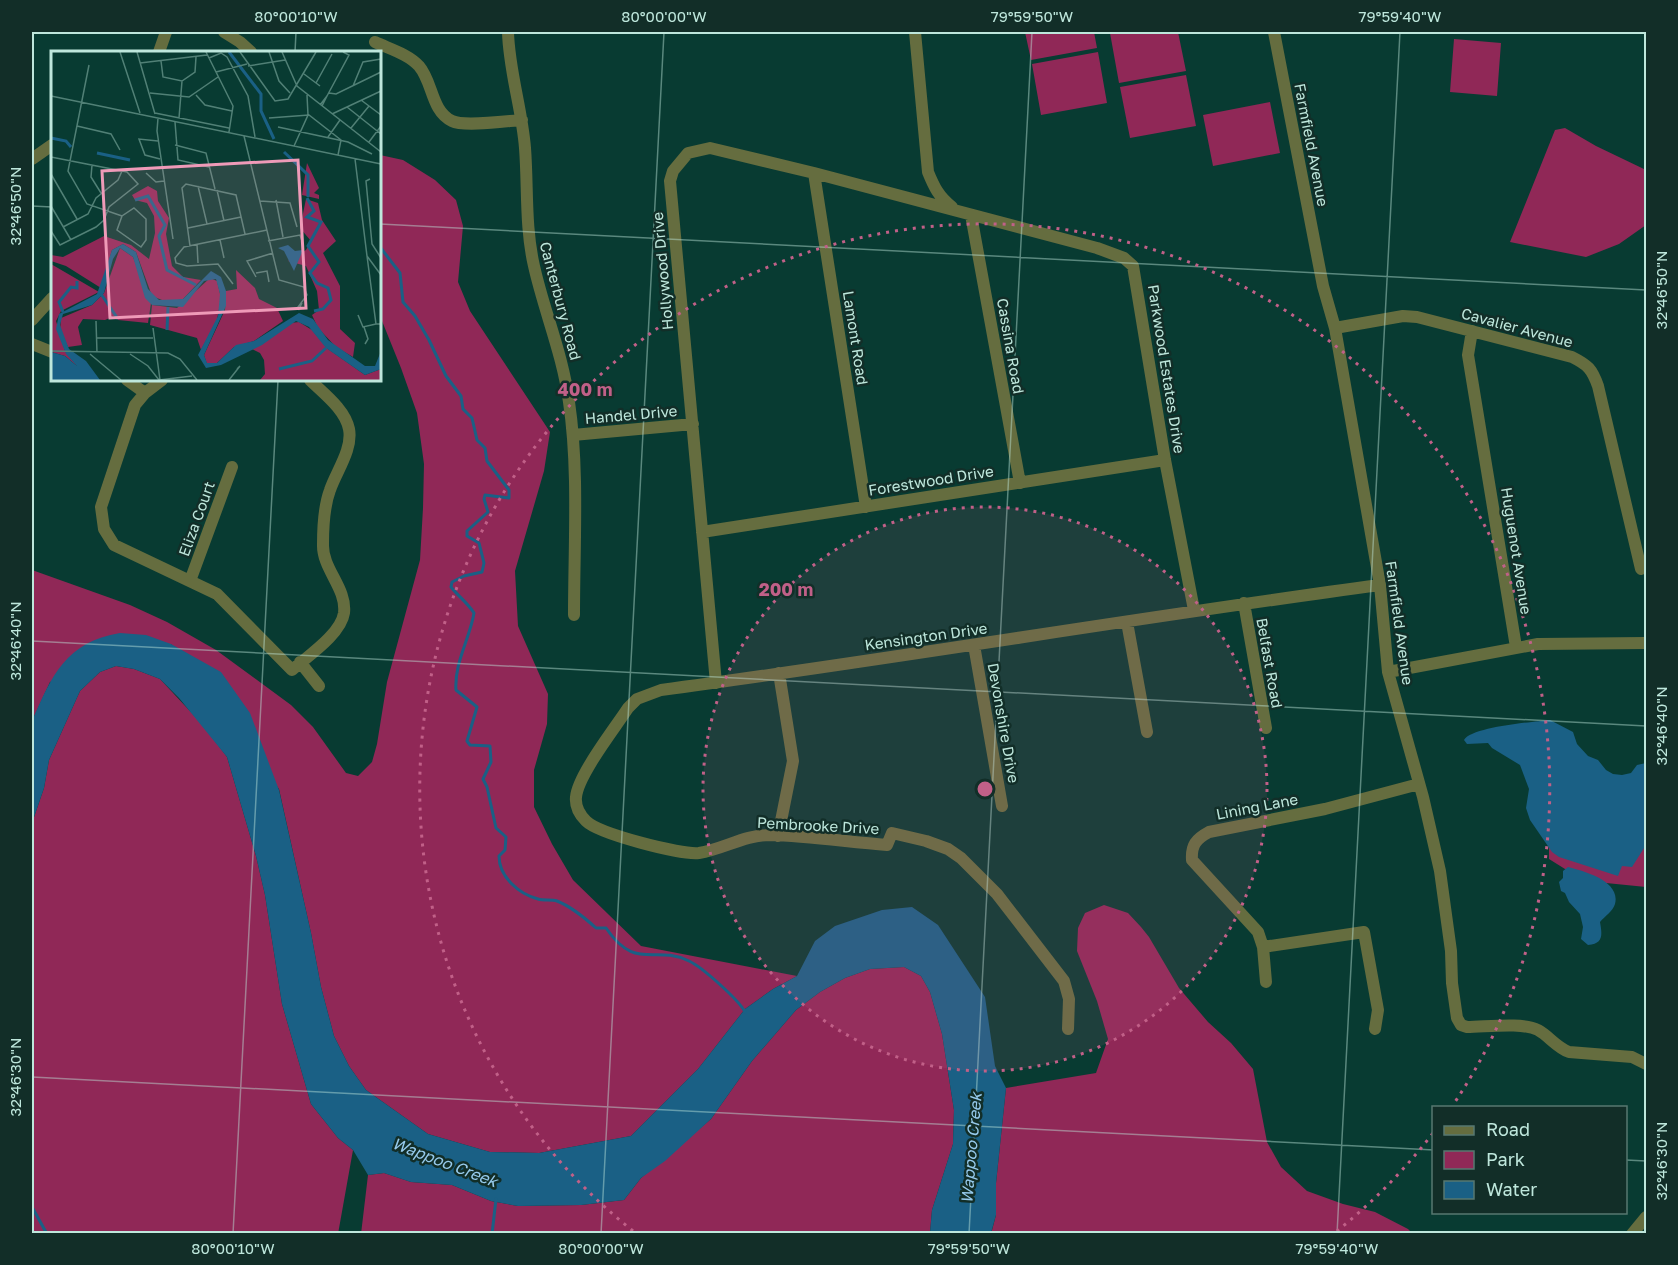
<svg xmlns="http://www.w3.org/2000/svg" width="1678" height="1265" viewBox="0 0 1678 1265" font-family="'Golos Text',sans-serif">
	<style>
		.green { fill: #902857 }
		.water { fill: #1a6085 }
		.lines { fill: none; stroke-linecap: round; stroke-linejoin: round }
		.stream { stroke: #1a6085; stroke-width: 3 }
		.minor { stroke: #656d3f; stroke-width: 12 }
		.ticks { fill: none; stroke: #bee7dc; stroke-width: 1.5; stroke-opacity: 0.45 }
		.ring { fill: none; stroke: #c16088; stroke-width: 3; stroke-dasharray: 3 6 }
		.labels { text-anchor: middle; stroke-width: 5; stroke-linejoin: round; paint-order: stroke }
		.street-label { font-size: 15px; fill: #bee7dc; stroke: #122e28 }
		.water-label { font-size: 16px; font-style: italic; fill: #96caec; stroke: #122e28 }
		.inset-river { fill: none; stroke: #1a6085; stroke-width: 3 }
		.inset-road { fill: none; stroke: #518076; stroke-width: 1.5 }
		.view { fill: #ef9ab8; fill-opacity: 0.15; stroke: #ef9ab8; stroke-width: 3 }
		.inset-edge { fill: none; stroke: #bee7dc; stroke-width: 3 }
		.centre { fill: #c16088; stroke: #122e28; stroke-width: 3 }
		.ring-label { font-size: 18px; text-anchor: middle; font-weight: bold; fill: #c16088; stroke: #122e28; stroke-width: 5; stroke-linejoin: round; paint-order: stroke }
		.neatline { fill: none; stroke: #bee7dc; stroke-width: 2 }
		.ticks-label { font-size: 15px; text-anchor: middle; fill: #bee7dc }
	</style>
	<rect width="100%" height="100%" fill="#083b32"/>
	<path class="green" d="M1025 32H1094L1097 48 1031 60Z
		M1119 32H1178L1186 71 1119 83 1110 33Z
		M1454 39 1501 43 1497 96 1450 92Z
		M1098 52 1107 103 1041 115 1032 64Z
		M1186 75 1196 126 1130 138 1120 87Z
		M1270 102 1280 153 1213 166 1203 115Z
		M1565 128 1596 146 1646 170V225L1619 244 1586 257 1510 242 1555 130Z
		M380 155 403 160 435 180 456 200 463 226 458 282 470 311 550 432 544 471 515 571 518 626 548 694 547 724 534 770V807L552 844 573 880 641 946 797 976 773 989 745 1009 698 1069 631 1136 539 1153 490 1152 428 1134 366 1090 349 1066 334 1036 321 987 311 933 279 789 171 644 50 682 32 721V570L130 605 167 622 216 650 291 705 313 727 346 773 358 776 372 762 377 744 387 682 420 560 423 508 424 464 417 413 401 368 380 316Z
		M116 666 134 669 160 679 202 724 227 757 256 856 265 895 282 1004 311 1104 338 1138 353 1150 338 1234H32V823L44 788 49 760 80 691 100 672Z
		M1646 803V887L1606 883 1573 874 1549 859V832Z
		M1104 905 1128 913 1141 927 1149 937 1179 988 1208 1022 1231 1043 1253 1069 1267 1142 1281 1167 1307 1191 1343 1204 1375 1212 1408 1229 1412 1233 991 1234 996 1215V1183L1006 1088 1096 1073 1108 1039 1097 1001 1077 951 1078 928 1085 913Z
		M904 967 921 976 930 992 942 1034 954 1110 953 1144 932 1210 930 1233 361 1234 368 1175 384 1173 411 1182 452 1185 491 1201 518 1206 581 1205 624 1200 641 1178 711 1119 752 1061 796 1010 820 992 845 978 870 969Z"/>
	<path class="water" d="M120 633 146 635 171 644 221 672 250 713 279 790 311 933 321 987 334 1036 349 1066 366 1090 428 1134 490 1152 539 1153 631 1136 698 1069 745 1009 773 989 797 976 815 941 835 926 882 910 912 907 938 925 985 997 995 1066 1006 1088 996 1183V1215L991 1233H930L932 1210 953 1144 954 1110 942 1034 930 992 921 976 904 967 870 969 845 978 820 992 796 1010 752 1061 711 1119 665 1161 641 1178 624 1200 581 1205 518 1206 491 1201 452 1185 411 1182 384 1173 368 1175 353 1150 338 1138 311 1104 282 1004 265 895 256 856 227 757 179 698 160 679 134 669 116 666 100 672 80 691 49 760 44 788 32 823V721C52 675 66 642 120 633Z
		M1550 720 1573 732 1577 744 1588 756 1598 760 1606 770 1613 774 1622 775 1631 773 1637 765 1646 763V845L1632 867 1622 866 1618 876 1559 857 1552 852 1530 820 1526 808 1529 789 1520 765 1492 748 1488 743 1467 744 1464 740C1472 727 1532 722 1550 720Z
		M1568 867C1584 871 1621 881 1615 904 1613 911 1605 916 1600 922 1602 934 1604 944 1588 945L1581 939 1583 927 1580 914 1569 902 1565 893 1561 891 1559 882 1563 878V871Z"/>
	<g class="lines">
		<path class="stream" d="M1644 32 1646 34
			M380 247 400 273 403 302 415 316 429 340 446 376 461 396 463 409 472 418 477 440 485 448 487 461 509 490V498L485 495 484 499 488 512 467 531V536L479 543 484 563 482 572 464 576 452 582 451 587C458 596 468 603 474 613 470 638 454 663 456 690L477 707 467 741 470 745 490 746 491 762 483 779 487 787 496 828 506 837 505 850 499 856C499 877 519 894 538 899 544 901 551 899 557 901 572 907 585 918 596 928H606C636 972 654 944 689 961 702 967 739 1000 745 1012
			M32 1207 47 1234
			M492 1234 496 1199"/>
		<path class="minor" d="M224 32 240 42 251 52
			M508 32C509 71 522 109 525 148 528 187 525 227 534 266 544 311 563 355 569 402 579 469 574 546 574 615
			M915 32 928 172C934 187 939 197 952 207
			M1274 32 1323 286 1335 328 1380 585 1388 672 1423 797 1440 871 1451 951 1452 983 1457 1018 1461 1025 1467 1027C1486 1027 1522 1022 1538 1030 1549 1036 1556 1047 1569 1052L1632 1057 1646 1064
			M375 42C390 49 408 54 419 66 433 82 431 111 452 121 464 127 507 121 522 120
			M159 52 166 32
			M32 159 52 145
			M814 173 866 507
			M971 215 1020 483
			M32 320 52 298
			M1335 328 1403 316 1417 317 1572 357C1588 365 1592 369 1598 386L1641 569
			M1472 331 1468 355 1516 647
			M32 344 52 352
			M127 380 145 393
			M162 380 145 393 135 405 101 507 104 529 114 545 217 594 292 670C308 656 341 634 344 613 347 588 322 569 323 544 323 527 324 506 330 490 336 472 353 449 349 429 345 409 323 393 310 380
			M573 435 693 424
			M702 532 1165 460
			M190 581 232 467
			M1244 603 1266 728
			M1127 622 1147 732
			M974 645 1002 806
			M300 662 319 686
			M1388 672 1538 644 1646 643
			M716 683 670 181 673 171 688 153 710 148 814 173 1097 248 1124 258 1133 266 1165 460 1194 610
			M778 836 793 761 779 673
			M1263 947 1364 932 1378 1010 1375 1029
			M1266 982 1263 947 1258 932 1192 860C1191 845 1196 839 1209 832L1325 809 1419 784
			M1068 1029 1069 999 1064 981 997 894 961 858 948 849 926 841 892 833 887 845C848 842 809 836 770 835 744 835 724 849 699 853 681 855 599 834 586 821 580 815 575 807 576 797 578 775 615 728 628 708L637 699 661 690C901 658 1140 617 1380 585
			M1632 1234 1646 1217"/>
	</g>
	<path class="ticks" d="M295 52 296 32M32 206 52 207M380 224 1646 290M32 641 1646 726M32 1077 1434 1150M1626 1160 1646 1161M233 1234 278 380M601 1234 664 32M969 1234 1032 32M1337 1234 1400 32"/>
	<circle cx="985" cy="789" r="282" fill="#c16088" fill-opacity=".12"/>
	<g class="ring">
		<circle cx="985" cy="789" r="282"/>
		<path d="M1433 1133A565 565 0 0 1 1337 1231M633 1231A565 565 0 1 1 1453 1105"/>
	</g>
	<g class="labels">
		<g class="street-label">
			<text transform="translate(1311 145) rotate(79)" y="5">Farmfield Avenue</text>
			<text transform="translate(663 271) rotate(-95)" y="5">Hollywood Drive</text>
			<text transform="translate(560 301) rotate(75)" y="5">Canterbury Road</text>
			<text transform="translate(1517 328) rotate(15)" y="5">Cavalier Avenue</text>
			<text transform="translate(855 338) rotate(81)" y="5">Lamont Road</text>
			<text transform="translate(1010 346) rotate(80)" y="5">Cassina Road</text>
			<text transform="translate(1166 369) rotate(81)" y="5">Parkwood Estates Drive</text>
			<text transform="translate(631 415) rotate(-5)" y="5">Handel Drive</text>
			<text transform="translate(931 481) rotate(-9)" y="5">Forestwood Drive</text>
			<text transform="translate(197 519) rotate(-70)" y="5">Eliza Court</text>
			<text transform="translate(1516 551) rotate(81)" y="5">Huguenot Avenue</text>
			<text transform="translate(1399 623) rotate(82)" y="5">Farmfield Avenue</text>
			<text transform="translate(926 637) rotate(-8)" y="5">Kensington Drive</text>
			<text transform="translate(1269 663) rotate(80)" y="5">Belfast Road</text>
			<text transform="translate(1003 723) rotate(80)" y="5">Devonshire Drive</text>
			<text transform="translate(1257 807) rotate(-11)" y="5">Lining Lane</text>
			<text transform="translate(818 826) rotate(3)" y="5">Pembrooke Drive</text>
		</g>
		<g class="water-label">
			<text transform="translate(971 1148) rotate(-85)" y="6">Wappoo Creek</text>
			<text transform="translate(445 1162) rotate(21)" y="6">Wappoo Creek</text>
		</g>
	</g>
	<g transform="translate(51 51)">
		<rect width="330" height="330" fill="#083b32"/>
		<path d="M256 112 268 137 263 142 268 144V148L251 144ZM97 135 106 140 107 150 118 167 115 183 121 215 132 226 150 229 132 248 116 251 101 245 85 201 72 193 61 199 50 237 15 215 0 210V204L12 206 53 185 80 194 98 208 104 182 103 165 96 152 84 149 81 144ZM255 148 267 152 271 169 285 190 272 202 289 235V278L304 292 302 306 285 296 267 277 261 264 268 259 266 240 255 215 237 210 255 199 260 190 249 177ZM69 197 82 206 100 252 97 272 67 269 63 265 54 269 32 268 27 276 31 294 17 296 9 279 10 267 41 254 53 242ZM0 213 48 241 10 260 5 270 14 300 26 315 14 305 0 301ZM185 219 204 237 208 248 226 257 232 270 203 290 183 296 166 312 156 313 153 304 174 259 175 240 186 238ZM159 227 166 230 170 247 166 269 150 299 146 287 99 274 101 254 126 257ZM248 271 261 279 277 298 314 324 330 318V329H209L214 323 213 309 209 302 201 298 239 272Z" fill="#902857"/>
		<path d="M72 193 85 201 97 238 108 249 132 248 160 220 170 226 175 240V255L153 304 156 312H166L185 294 203 290 248 262 262 268 277 289 314 315H324L330 300V318L314 324 275 297 258 276 245 270 211 294 170 314 155 317 147 304 167 265 169 243 165 228 153 230 132 256 101 254 94 247 82 206 69 197 62 208 53 242 41 254 12 263 9 274 18 298 35 310 49 329H0V301L14 305 26 315 15 303 5 278 8 263 46 243 61 199ZM237 194 244 200 252 199 243 220 233 200 227 197Z" fill="#1a6085"/>
		<path class="inset-river" d="M178 1 210 43V60L223 88M0 87 15 90 20 96M233 101 257 124V146M46 102 79 109M256 147 263 160 256 166 270 171 257 195 268 211 259 222 266 232 277 237 280 249 272 258 263 260M84 149 97 145 114 174 108 185 116 219 145 234M50 243 67 268M12 261 8 251 20 236 26 237V230M116 279 117 256M228 318 261 310 275 297"/>
		<path class="inset-road" d="M69 1 89 62M86 1 104 63M155 1 182 55 178 81M189 1 224 50 237 48 265 1M218 1 228 30 239 42M231 1 246 35 330 101M158 7 170 2 176 6 197 45 204 86M110 10 112 26 131 30 144 21 145 6M89 12 156 4M38 14 17 120 36 153 71 165M197 15 234 9M165 21 196 13M253 23 269 35M265 32 281 3M302 35 312 11 330 8M99 42 138 46 167 26M278 42 285 43 330 21M145 44 154 54 181 60M0 45 330 113M276 45 298 4 292 1M310 49 330 64M269 54 276 45 271 55M296 56 330 83M104 62 178 77M281 63 330 40M107 67 106 80 122 188M128 67 131 30M218 67 258 64 290 89 287 104M124 71 127 109 158 116M26 75 60 83 69 99M227 76 297 91 321 103M300 77 318 55M193 85 228 229 253 236 256 244 247 256 248 258 251 252M277 86 289 69M107 90 88 88 94 104 109 108M318 91 330 75M124 94 155 102 164 138M243 95 257 64 256 44M0 106 76 121 87 133 58 156 53 169 45 176 9 194 0 180M304 108 316 205M41 114 40 126 50 142M95 122 105 131 113 130M0 123 26 168M319 128 315 130 321 193 330 207M147 135 156 173M166 139 173 170M225 149 232 186M209 150 239 152 246 176M0 155 20 189M83 157 95 168V189L90 196 66 179 71 165ZM12 176 37 163 45 147 67 129 71 120M137 177 190 166M169 189 173 207M217 190 249 184 251 190M146 193 147 212M139 195 131 137 135 133 185 144 194 183M205 222 216 220 218 231M330 224 316 205 325 273H330M205 226 196 210 222 202M182 233 167 213 136 215 125 212 124 207 133 196 216 179M307 264 312 276 325 273M45 270 46 302M313 276 317 288 314 293M102 277 109 329M45 287H102M0 300 117 302 129 308 146 329M39 303 70 329M79 303 97 315 108 329 141 325M178 329 189 315 186 318"/>
		<path class="view" d="M247 109 255 257 59 267 51 120Z"/>
		<rect width="330" height="330" class="inset-edge"/>
	</g>
	<circle cx="985" cy="789" r="9" class="centre"/>
	<g class="ring-label">
		<text x="585" y="396">400 m</text>
		<text x="786" y="596">200 m</text>
	</g>
	<rect width="1678" height="1265" fill="none" stroke="#122e28" stroke-width="66"/>
	<rect x="1432" y="1106" width="195" height="108" fill="#122e28" stroke="#577870" stroke-width="1.5"/>
	<rect x="1444" y="1126" width="30" height="9" fill="#656d3f" stroke="#577870" stroke-width="1.5"/>
	<text x="1486" y="1136" font-size="18" fill="#bee7dc">Road</text>
	<rect x="1444" y="1151" width="30" height="18" fill="#902857" stroke="#577870" stroke-width="1.5"/>
	<text x="1486" y="1166" font-size="18" fill="#bee7dc">Park</text>
	<rect x="1444" y="1181" width="30" height="18" fill="#1a6085" stroke="#577870" stroke-width="1.5"/>
	<text x="1486" y="1196" font-size="18" fill="#bee7dc">Water</text>
	<rect x="33" y="33" width="1612" height="1199" class="neatline"/>
	<g class="ticks-label">
		<text x="296" y="22">80°00'10"W</text>
		<text x="664" y="22">80°00'00"W</text>
		<text x="1032" y="22">79°59'50"W</text>
		<text x="1400" y="22">79°59'40"W</text>
		<text transform="translate(16 206) rotate(-90)" y="5">32°46'50"N</text>
		<text transform="translate(1662 290) rotate(-90)" y="5">32°46'50"N</text>
		<text transform="translate(16 641) rotate(-90)" y="5">32°46'40"N</text>
		<text transform="translate(1662 726) rotate(-90)" y="5">32°46'40"N</text>
		<text transform="translate(16 1077) rotate(-90)" y="5">32°46'30"N</text>
		<text transform="translate(1662 1161) rotate(-90)" y="5">32°46'30"N</text>
		<text x="233" y="1254">80°00'10"W</text>
		<text x="601" y="1254">80°00'00"W</text>
		<text x="969" y="1254">79°59'50"W</text>
		<text x="1337" y="1254">79°59'40"W</text>
	</g>
</svg>
